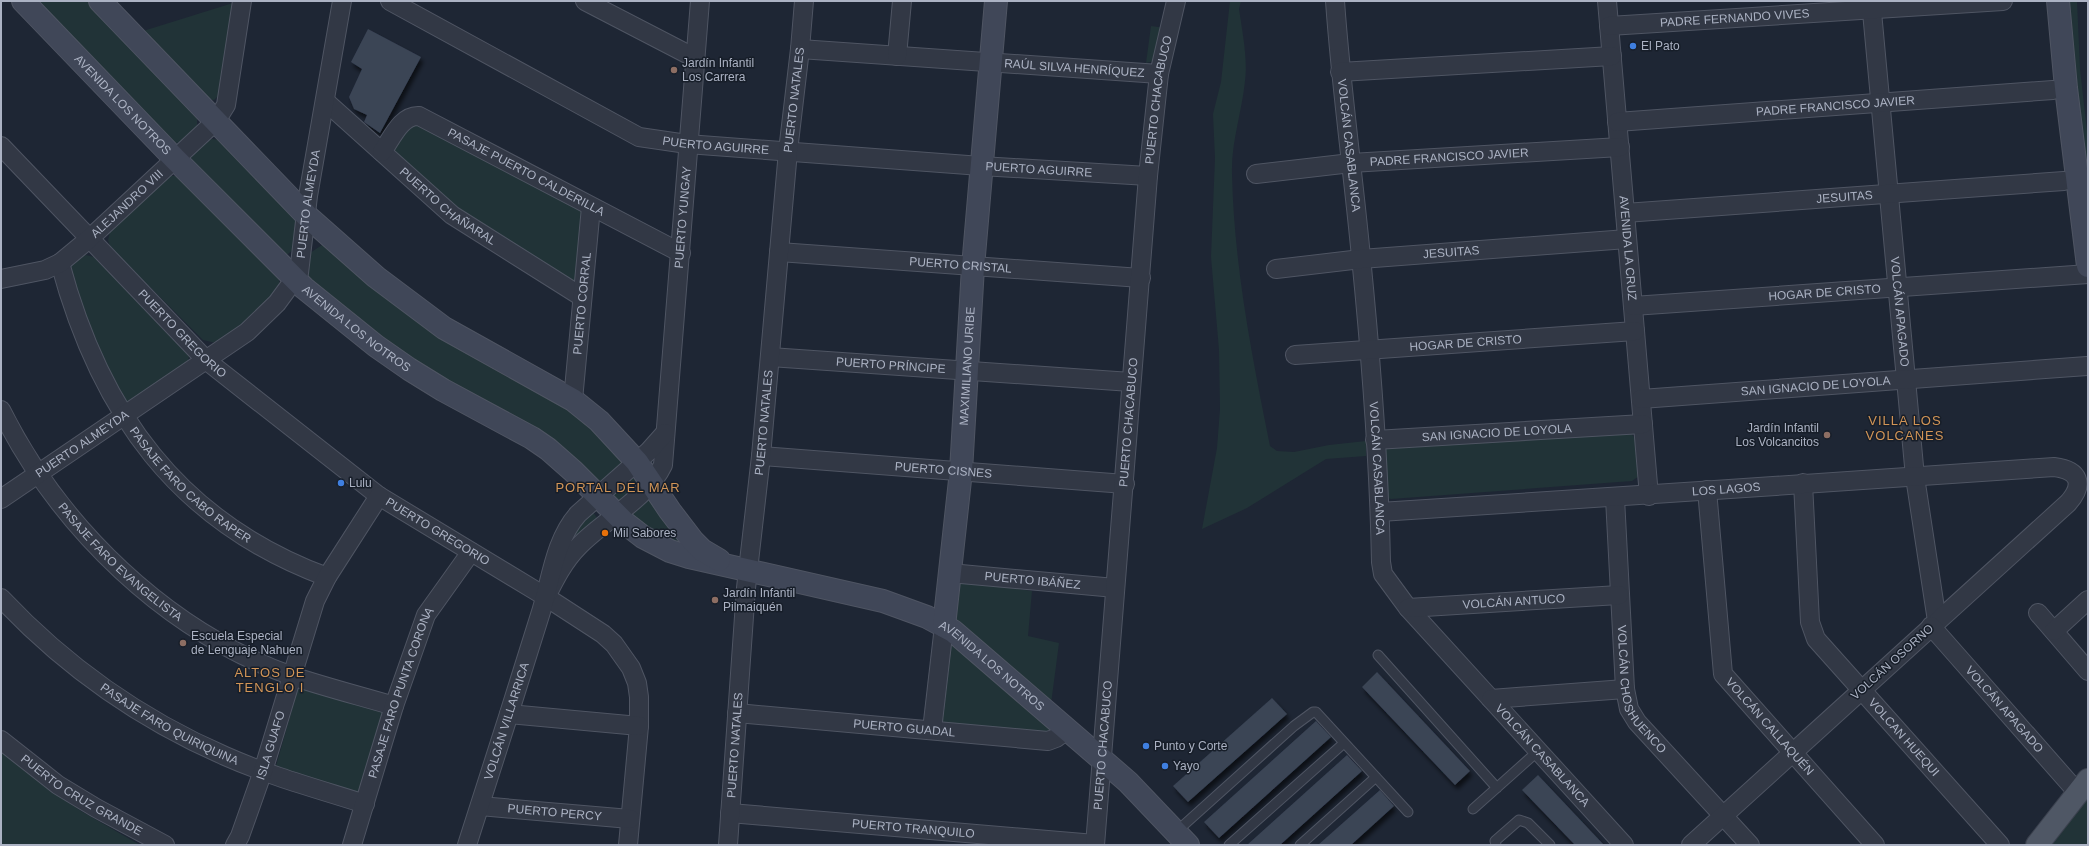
<svg xmlns="http://www.w3.org/2000/svg" width="2089" height="846" viewBox="0 0 2089 846" font-family="Arial,sans-serif">
	<style>
		.green { fill: #213337 }
		.building { fill: #3a4455; filter: url(#shadow) }
		.lines { fill: none; stroke-linecap: round; stroke-linejoin: round }
		.lane-casing { stroke: #4f5563; stroke-width: 11 }
		.street-casing { stroke: #4f5563; stroke-width: 20 }
		.secondary-casing { stroke: #4f5563; stroke-width: 24 }
		.primary-casing { stroke: #3b414e; stroke-width: 24 }
		.lane { stroke: #323845; stroke-width: 9 }
		.street { stroke: #323845; stroke-width: 18 }
		.secondary { stroke: #404758; stroke-width: 22 }
		.primary { stroke: #4f5765; stroke-width: 22 }
		.shop-dot { fill: #3f7fe0; stroke: #171e29; stroke-width: 1.5 }
		.education-dot { fill: #8d6e63; stroke: #171e29; stroke-width: 1.5 }
		.food-dot { fill: #e8710a; stroke: #171e29; stroke-width: 1.5 }
		.labels { text-anchor: middle; stroke-width: 3; stroke-linejoin: round; paint-order: stroke }
		.street-label { font-size: 12px; fill: #abb2c3; stroke: #171e29 }
		.poi-label { font-size: 12px; fill: #abb2c3; stroke: #171e29; text-anchor: start }
		.neighbourhood-label { font-size: 13px; letter-spacing: 1px; fill: #d29557; stroke: #171e29 }
	</style>
	<defs>
		<filter id="shadow"><feDropShadow dx="2.5" dy="4.5" stdDeviation="2" flood-color="#0009"/></filter>
	</defs>
	<rect width="100%" height="100%" fill="#1e2634"/>
	<path class="green" d="M33 1H90L197 112V129C188 138 183 145 171 142Z
		M1230 1H1241L1239 9C1242 30 1248 59 1245 81 1242 112 1231 142 1232 174 1234 266 1252 356 1270 446L1277 451 1294 452 1329 445 1366 441V456L1326 459 1247 508 1202 529 1217 448 1220 409 1219 350 1211 257 1215 158 1213 114 1221 82Z
		M2067 1H2077L2080 69 2088 140V206Z
		M233 3 219 95 214 100 204 99 140 32Z
		M1151 26 1166 28 1154 61 1146 63Z
		M413 121 577 205 583 213 577 282 573 284 457 208 397 159 394 146Z
		M212 139 221 140 296 219 294 249 288 254H282L191 164C190 151 200 141 212 139Z
		M171 176H179L277 271C279 278 281 285 278 292 271 311 232 331 216 343L203 340 110 247 108 240 110 232 165 179Z
		M322 245 327 246 568 404 624 460 621 465 600 483 400 352 308 279 310 253Z
		M86 255 94 257 189 356 187 365 131 402H125L86 327 70 268 76 258Z
		M1627 430C1643 442 1638 458 1639 476L1632 481 1391 499 1388 498 1385 490 1384 450 1388 448Z
		M632 477 637 482 628 495 620 500 613 499 611 496Z
		M649 493 685 539 677 549 628 513Z
		M592 511 598 519C592 526 583 539 573 534Z
		M967 581 1032 591 1028 636 1059 643 1051 704 952 622 955 586Z
		M950 645H956L1054 726 1051 733 941 724Z
		M299 685 381 707 385 716 362 791 354 795 279 771 276 766Z
		M1 751 47 788 81 811 140 845H1Z
		M2088 789V845H2044Z"/>
	<path class="building" d="M368 29 421 57 380 133 364 122 367 115 354 109 349 97 362 69 351 62Z
		M1377 672 1470 771 1455 785 1362 687Z
		M1272 698 1287 714 1188 802 1173 786Z
		M1316 721 1331 737 1219 838 1204 822Z
		M1347 755 1362 771 1280 845H1247Z
		M1538 775 1604 845H1575L1522 790Z
		M1380 790 1394 806 1351 845H1318Z"/>
	<g class="lines">
		<defs>
			<path id="lane" d="M1378 655 1497 788
				M1473 809 1538 751
				M1176 832 1294 726 1313 712H1316L1408 812
				M1229 845 1344 743
				M1300 845 1376 777
				M1496 845 1495 841 1519 820 1528 823 1550 845"/>
			<g id="street">
				<path id="s1" d="M390 1 639 137 687 144 981 166 1148 176"/>
				<path d="M585 1 695 58"/>
				<path id="s2" d="M1335 1C1341 87 1353 172 1361 257 1371 358 1379 461 1381 562L1383 574 1408 608 1624 845"/>
				<path id="s3" d="M1607 1 1649 496"/>
				<path id="s4" d="M1871 1 1915 477 1937 621"/>
				<path id="s5" d="M1609 26 2003 1"/>
				<path id="s6" d="M800 49 1159 74"/>
				<path d="M897 56 902 1"/>
				<path d="M1340 72 1612 56"/>
				<path id="s7" d="M325 101 452 215 582 297"/>
				<path id="s8" d="M1617 122 2053 90"/>
				<path id="s9" d="M1 146 207 361 379 496 546 597 603 634 614 644 631 668 637 683 639 697V726L628 845"/>
				<path id="s10" d="M382 152C392 138 401 115 419 116L681 253"/>
				<path id="s11" d="M1256 174 1351 163 1620 147"/>
				<path id="s12" d="M1625 213 2064 181"/>
				<path id="s13" d="M779 252 1141 278"/>
				<path id="s14" d="M60 263C100 412 178 522 327 577"/>
				<path id="s15" d="M1276 269 1361 259 1627 239"/>
				<path id="s16" d="M1 279 45 270 60 263 89 239 216 121 226 105 242 1"/>
				<path id="s17" d="M1633 306 2088 274"/>
				<path id="s18" d="M1295 355 1635 331"/>
				<path id="s19" d="M770 357 1131 382"/>
				<path id="s20" d="M1641 399 2087 366"/>
				<path id="s21" d="M573 400 591 207"/>
				<path id="s22" d="M1 410C60 528 166 631 292 676 325 687 360 696 394 706"/>
				<path id="s23" d="M1375 440 1643 424"/>
				<path id="s24" d="M761 456 1125 484"/>
				<path id="s25" d="M1803 483 1810 622 1816 639 2000 845"/>
				<path id="s26" d="M1707 490 1723 674 1875 845"/>
				<path id="s27" d="M1615 498 1625 689 1629 709 1637 722 1750 845"/>
				<path id="s28" d="M1 499 247 332 277 303 299 273 308 196 342 1"/>
				<path id="s29" d="M1380 512C1605 499 1829 481 2054 467 2079 470 2085 484 2068 503L1691 845"/>
				<path id="s30" d="M950 573 1115 588"/>
				<path id="s31" d="M546 597C555 579 564 561 579 546 604 520 647 499 663 465L700 1"/>
				<path id="s32" d="M1 598C64 665 140 719 225 756 270 776 318 789 365 804"/>
				<path id="s33" d="M1408 608 1619 595"/>
				<path d="M2038 613 2088 671"/>
				<path id="s34" d="M1931 626 2078 793"/>
				<path d="M2054 631 2088 600"/>
				<path d="M1491 699 1625 689"/>
				<path id="s35" d="M737 713 1048 741 1056 738 1068 729"/>
				<path d="M509 714 639 726"/>
				<path d="M932 730 944 626"/>
				<path id="s36" d="M1 740 58 785 96 808 165 845"/>
				<path id="s37" d="M480 806 630 819"/>
				<path id="s38" d="M730 813 1095 844"/>
				<path id="s39" d="M235 845 240 836 263 771 315 601 327 577 379 496"/>
				<path id="s40" d="M352 845 394 706 426 615 471 552"/>
				<path id="s41" d="M467 845C492 768 516 692 540 615 551 581 554 541 578 514L649 451 665 433"/>
				<path id="s42" d="M728 845 746 588 761 456 788 151 800 49 804 1"/>
				<path id="s43" d="M1095 845 1148 176 1159 74 1176 1"/>
			</g>
			<g id="secondary">
				<path id="s44" d="M23 1 175 159 304 288 376 346 409 369 443 390 532 438 548 449 573 471 625 523 643 537 670 551 689 557 883 601 927 617 953 631 1128 782 1188 845"/>
				<path d="M100 1 307 216 376 277 444 328 573 400 599 421 637 462 670 511 693 541 702 550 719 560"/>
				<path d="M2058 1 2066 88 2088 266"/>
				<path id="s45" d="M944 626 961 471 973 267 996 1"/>
			</g>
			<path id="primary" d="M2037 845 2088 780"/>
		</defs>
		<use href="#lane" class="lane-casing"/>
		<use href="#street" class="street-casing"/>
		<use href="#secondary" class="secondary-casing"/>
		<use href="#primary" class="primary-casing"/>
		<use href="#lane" class="lane"/>
		<use href="#street" class="street"/>
		<use href="#secondary" class="secondary"/>
		<use href="#primary" class="primary"/>
	</g>
	<g class="shop-dot">
		<circle cx="1633" cy="46" r="4"/>
		<circle cx="341" cy="483" r="4"/>
		<circle cx="1146" cy="746" r="4"/>
		<circle cx="1165" cy="766" r="4"/>
	</g>
	<g class="education-dot">
		<circle cx="674" cy="70" r="4"/>
		<circle cx="1827" cy="435" r="4"/>
		<circle cx="715" cy="600" r="4"/>
		<circle cx="183" cy="643" r="4"/>
	</g>
	<circle class="food-dot" cx="605" cy="533" r="4"/>
	<g class="labels">
		<g class="street-label">
			<text dy="4" stroke="none"><textPath href="#s5" startOffset="126">PADRE FERNANDO VIVES</textPath></text>
			<text dy="4" stroke="none"><textPath href="#s6" startOffset="275">RAÚL SILVA HENRÍQUEZ</textPath></text>
			<text dy="4" stroke="none"><textPath href="#s42" startOffset="748">PUERTO NATALES</textPath></text>
			<text dy="4" stroke="none"><textPath href="#s43" startOffset="748">PUERTO CHACABUCO</textPath></text>
			<text dy="4" stroke="none"><textPath href="#s44" startOffset="144">AVENIDA LOS NOTROS</textPath></text>
			<text dy="4" stroke="none"><textPath href="#s8" startOffset="219">PADRE FRANCISCO JAVIER</textPath></text>
			<text dy="4" stroke="none"><textPath href="#s1" startOffset="361">PUERTO AGUIRRE</textPath></text>
			<text dy="4" stroke="none"><textPath href="#s2" startOffset="145">VOLCÁN CASABLANCA</textPath></text>
			<text dy="4" stroke="none"><textPath href="#s11" startOffset="194">PADRE FRANCISCO JAVIER</textPath></text>
			<text dy="4" stroke="none"><textPath href="#s1" startOffset="685">PUERTO AGUIRRE</textPath></text>
			<text dy="4" stroke="none"><textPath href="#s10" startOffset="175">PASAJE PUERTO CALDERILLA</textPath></text>
			<text dy="4" stroke="none"><textPath href="#s12" startOffset="220">JESUITAS</textPath></text>
			<text dy="4" stroke="none"><textPath href="#s16" startOffset="151">ALEJANDRO VIII</textPath></text>
			<text dy="4" stroke="none"><textPath href="#s28" startOffset="446">PUERTO ALMEYDA</textPath></text>
			<text dy="4" stroke="none"><textPath href="#s7" startOffset="162">PUERTO CHAÑARAL</textPath></text>
			<text dy="4" stroke="none"><textPath href="#s31" startOffset="427">PUERTO YUNGAY</textPath></text>
			<text dy="4" stroke="none"><textPath href="#s3" startOffset="248">AVENIDA LA CRUZ</textPath></text>
			<text dy="4" stroke="none"><textPath href="#s15" startOffset="176">JESUITAS</textPath></text>
			<text dy="4" stroke="none"><textPath href="#s13" startOffset="182">PUERTO CRISTAL</textPath></text>
			<text dy="4" stroke="none"><textPath href="#s17" startOffset="192">HOGAR DE CRISTO</textPath></text>
			<text dy="4" stroke="none"><textPath href="#s21" startOffset="97">PUERTO CORRAL</textPath></text>
			<text dy="4" stroke="none"><textPath href="#s4" startOffset="312">VOLCÁN APAGADO</textPath></text>
			<text dy="4" stroke="none"><textPath href="#s44" startOffset="468">AVENIDA LOS NOTROS</textPath></text>
			<text dy="4" stroke="none"><textPath href="#s9" startOffset="261">PUERTO GREGORIO</textPath></text>
			<text dy="4" stroke="none"><textPath href="#s18" startOffset="171">HOGAR DE CRISTO</textPath></text>
			<text dy="4" stroke="none"><textPath href="#s19" startOffset="121">PUERTO PRÍNCIPE</textPath></text>
			<text dy="4" stroke="none"><textPath href="#s45" startOffset="261">MAXIMILIANO URIBE</textPath></text>
			<text dy="4" stroke="none"><textPath href="#s20" startOffset="175">SAN IGNACIO DE LOYOLA</textPath></text>
			<text dy="4" stroke="none"><textPath href="#s43" startOffset="424">PUERTO CHACABUCO</textPath></text>
			<text dy="4" stroke="none"><textPath href="#s42" startOffset="424">PUERTO NATALES</textPath></text>
			<text dy="4" stroke="none"><textPath href="#s23" startOffset="122">SAN IGNACIO DE LOYOLA</textPath></text>
			<text dy="4" stroke="none"><textPath href="#s28" startOffset="98">PUERTO ALMEYDA</textPath></text>
			<text dy="4" stroke="none"><textPath href="#s2" startOffset="469">VOLCÁN CASABLANCA</textPath></text>
			<text dy="4" stroke="none"><textPath href="#s24" startOffset="183">PUERTO CISNES</textPath></text>
			<text dy="4" stroke="none"><textPath href="#s14" startOffset="263">PASAJE FARO CABO RAPER</textPath></text>
			<text dy="4" stroke="none"><textPath href="#s29" startOffset="347">LOS LAGOS</textPath></text>
			<text dy="4" stroke="none"><textPath href="#s9" startOffset="585">PUERTO GREGORIO</textPath></text>
			<text dy="4" stroke="none"><textPath href="#s22" startOffset="195">PASAJE FARO EVANGELISTA</textPath></text>
			<text dy="4" stroke="none"><textPath href="#s30" startOffset="83">PUERTO IBÁÑEZ</textPath></text>
			<text dy="4" stroke="none"><textPath href="#s33" startOffset="106">VOLCÁN ANTUCO</textPath></text>
			<text transform="translate(1892 662) rotate(-42)" y="4">VOLCÁN OSORNO</text>
			<text dy="4" stroke="none"><textPath href="#s44" startOffset="1202">AVENIDA LOS NOTROS</textPath></text>
			<text dy="4" stroke="none"><textPath href="#s27" startOffset="197">VOLCÁN CHOSHUENCO</textPath></text>
			<text dy="4" stroke="none"><textPath href="#s40" startOffset="160">PASAJE FARO PUNTA CORONA</textPath></text>
			<text dy="4" stroke="none"><textPath href="#s34" startOffset="111">VOLCÁN APAGADO</textPath></text>
			<text dy="4" stroke="none"><textPath href="#s41" startOffset="130">VOLCÁN VILLARRICA</textPath></text>
			<text dy="4" stroke="none"><textPath href="#s32" startOffset="212">PASAJE FARO QUIRIQUINA</textPath></text>
			<text dy="4" stroke="none"><textPath href="#s26" startOffset="255">VOLCÁN CALLAQUÉN</textPath></text>
			<text dy="4" stroke="none"><textPath href="#s35" startOffset="168">PUERTO GUADAL</textPath></text>
			<text dy="4" stroke="none"><textPath href="#s25" startOffset="289">VOLCAN HUEQUI</textPath></text>
			<text dy="4" stroke="none"><textPath href="#s39" startOffset="106">ISLA GUAFO</textPath></text>
			<text dy="4" stroke="none"><textPath href="#s42" startOffset="100">PUERTO NATALES</textPath></text>
			<text dy="4" stroke="none"><textPath href="#s43" startOffset="100">PUERTO CHACABUCO</textPath></text>
			<text dy="4" stroke="none"><textPath href="#s2" startOffset="817">VOLCÁN CASABLANCA</textPath></text>
			<text dy="4" stroke="none"><textPath href="#s36" startOffset="98">PUERTO CRUZ GRANDE</textPath></text>
			<text dy="4" stroke="none"><textPath href="#s37" startOffset="75">PUERTO PERCY</textPath></text>
			<text dy="4" stroke="none"><textPath href="#s38" startOffset="184">PUERTO TRANQUILO</textPath></text>
		</g>
		<g class="poi-label">
			<text x="1641" y="50">El Pato</text>
			<text x="682" y="67">Jardín Infantil<tspan x="682" dy="14">Los Carrera</tspan></text>
			<text x="1819" y="432" text-anchor="end">Jardín Infantil<tspan x="1819" dy="14">Los Volcancitos</tspan></text>
			<text x="349" y="487">Lulu</text>
			<text x="613" y="537">Mil Sabores</text>
			<text x="723" y="597">Jardín Infantil<tspan x="723" dy="14">Pilmaiquén</tspan></text>
			<text x="191" y="640">Escuela Especial<tspan x="191" dy="14">de Lenguaje Nahuen</tspan></text>
			<text x="1154" y="750">Punto y Corte</text>
			<text x="1173" y="770">Yayo</text>
		</g>
		<g class="neighbourhood-label">
			<text x="1905" y="425">VILLA LOS<tspan x="1905" dy="15">VOLCANES</tspan></text>
			<text x="618" y="492">PORTAL DEL MAR</text>
			<text x="270" y="677">ALTOS DE<tspan x="270" dy="15">TENGLO I</tspan></text>
		</g>
	</g>
	<rect width="2089" height="846" fill="none" stroke="#abb2c3" stroke-width="4"/>
</svg>
